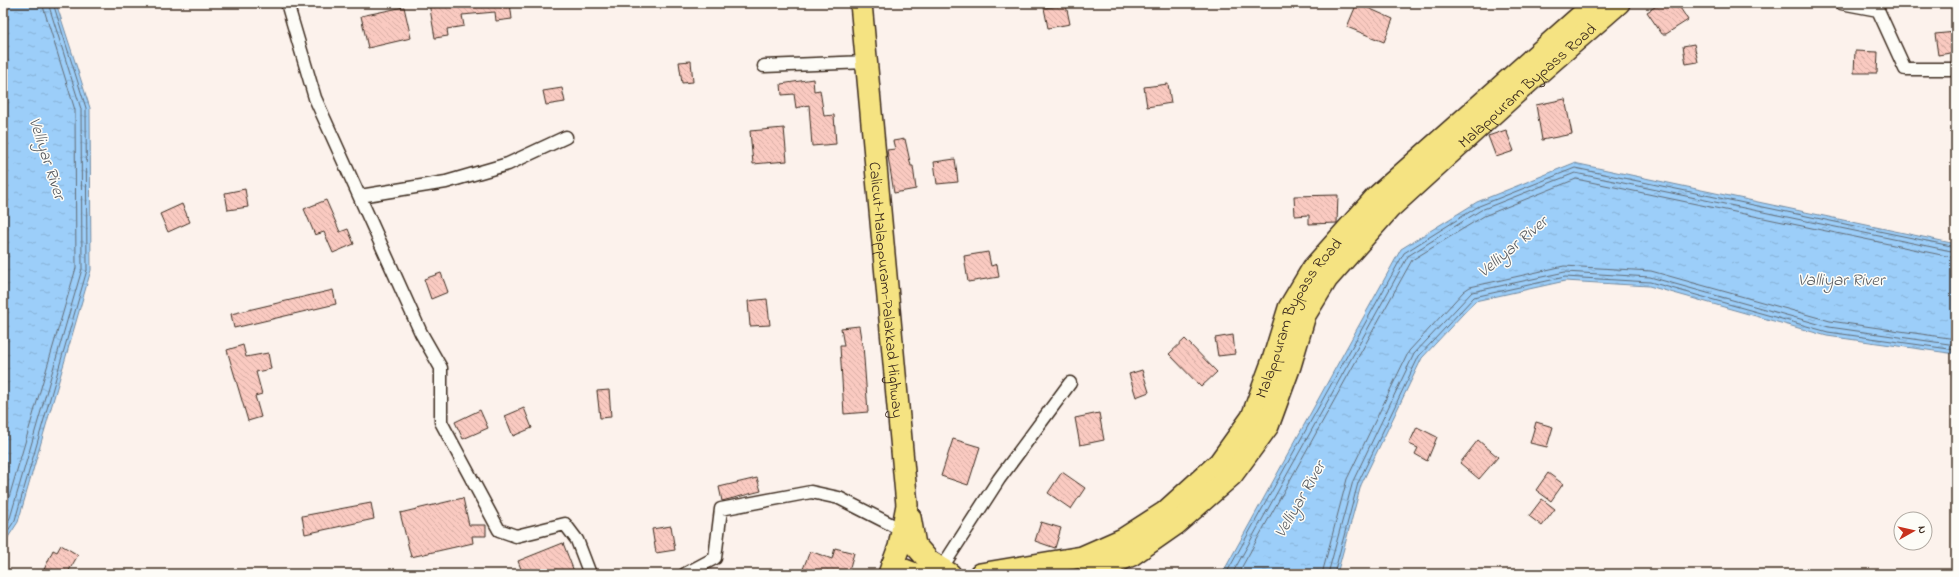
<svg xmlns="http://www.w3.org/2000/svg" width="1959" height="577" viewBox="0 0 1959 577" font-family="'Indie Flower',sans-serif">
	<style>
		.water { fill: url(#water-ripples); stroke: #758ca1 }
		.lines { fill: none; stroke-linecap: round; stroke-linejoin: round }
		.shore { stroke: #626c76; stroke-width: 1 }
		.building { fill: url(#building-back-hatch); stroke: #3b2a1e }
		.minor-casing { stroke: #3b2a1e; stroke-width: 15 }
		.trunk-casing { stroke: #3b2a1e; stroke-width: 24 }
		.minor { stroke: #fdfcf7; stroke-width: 12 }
		.trunk { stroke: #f5e382; stroke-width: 21 }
		.labels { text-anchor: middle; stroke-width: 3; stroke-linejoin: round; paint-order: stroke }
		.street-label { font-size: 16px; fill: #3b2a1e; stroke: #fdfcf7 }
		.water-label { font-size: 17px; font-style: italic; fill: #585b60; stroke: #fdfcf7 }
	</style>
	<defs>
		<pattern id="water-ripples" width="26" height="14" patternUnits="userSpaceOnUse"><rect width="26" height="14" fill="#9ccef9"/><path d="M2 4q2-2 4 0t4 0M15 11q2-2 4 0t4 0" fill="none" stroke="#87b1d5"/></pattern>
		<pattern id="building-back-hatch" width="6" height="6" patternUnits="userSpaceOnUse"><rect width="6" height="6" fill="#facac1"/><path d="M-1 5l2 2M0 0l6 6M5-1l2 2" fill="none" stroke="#d7aea5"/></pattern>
	</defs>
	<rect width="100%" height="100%" fill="#fcf2ec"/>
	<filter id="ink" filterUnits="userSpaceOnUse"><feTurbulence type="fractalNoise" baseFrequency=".025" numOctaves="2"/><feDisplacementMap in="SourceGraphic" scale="8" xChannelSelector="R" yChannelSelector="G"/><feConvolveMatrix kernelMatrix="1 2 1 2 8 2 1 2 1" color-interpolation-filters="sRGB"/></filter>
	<g filter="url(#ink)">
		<path class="water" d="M3 3H56L90 108 91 270 18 522 3 545Z
			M1574 163 1956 244V354L1827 336 1649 286 1565 281 1475 301 1422 358 1361 485 1337 574H1222L1401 249 1477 202Z"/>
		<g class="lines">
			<path class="shore" d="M3 518 76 268 75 110 42 3
				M3 529 10 518 82 269 81 109 48 3
				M3 538 15 520 87 270 86 108 53 3
				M1226 574 1404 253 1479 206 1575 168 1956 247
				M1232 574 1408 256 1481 210 1575 173 1956 252
				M1238 574 1412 260 1484 216 1576 179 1956 258
				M1322 574 1347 479 1409 351 1464 291 1470 287 1564 266 1651 271 1830 321 1956 339
				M1328 574 1353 481 1414 354 1472 292 1565 272 1650 277 1829 327 1956 345
				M1334 574 1358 483 1419 356 1474 297 1565 277 1650 282 1828 332 1956 350"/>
		</g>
		<path class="building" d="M429 3H510L512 19 496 21 495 12 462 15 464 26 447 29 448 36 435 38Z
			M1357 3 1393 19 1384 42 1347 27Z
			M1661 3H1677L1688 20 1666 34H1662L1647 12Z
			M1066 5 1070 24 1048 28 1044 8Z
			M404 7 411 38 368 48 361 16Z
			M1956 32V52L1938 55 1935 34Z
			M1694 44 1698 62 1686 64 1683 46Z
			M1855 51 1878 52 1877 73H1854Z
			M691 61 693 82 682 83 679 62Z
			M813 79 814 91 820 90 824 116 834 115 836 144 812 146 809 105 796 108 794 94 782 95 781 84Z
			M1168 84 1171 103 1147 107 1144 87Z
			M562 88 565 102 546 105 543 91Z
			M1565 99 1572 134 1542 140 1536 105Z
			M784 128 787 161 753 164 750 131Z
			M1506 130 1514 151 1496 157 1488 136Z
			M905 139 911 166H913L916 189 894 193 887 150 895 149 893 141Z
			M955 159 958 182 937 184 934 162Z
			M245 189 248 207 228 210 225 193Z
			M1338 195 1337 223 1309 224V215L1295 216 1294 196Z
			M326 200 340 232 348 229 354 244 333 253 324 232 315 235 304 209Z
			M182 204 190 222 168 232 160 214Z
			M988 252 991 266 997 264 999 277 968 282 964 256Z
			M441 273 448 292 431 299 424 279Z
			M333 290 336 304 234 328 231 314Z
			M767 299 770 325 750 326 748 301Z
			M859 326 862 345H863L868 412 844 414 840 346H844L841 328Z
			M1233 335 1235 354 1218 356 1215 338Z
			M1185 339 1217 372 1201 387 1169 354Z
			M243 345 246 357 268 353 271 369 256 372 262 394 255 396 261 417 248 421 227 350Z
			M1142 370 1149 392 1136 397 1129 374Z
			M609 390 611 417 600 418 597 391Z
			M524 408 532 428 513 436 505 416Z
			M480 410 488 428 463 439 455 422Z
			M1099 413 1104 440 1080 445 1075 418Z
			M1536 422 1553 427 1547 447 1530 443Z
			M1417 427 1437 437 1427 461 1415 454 1418 448 1409 444Z
			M953 439 980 447 968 485 941 476Z
			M1478 440 1498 457 1479 479 1460 463Z
			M1062 472 1085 488 1071 509 1048 493Z
			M1548 473 1563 484 1551 501 1536 490Z
			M757 478 761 491 722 501 719 487Z
			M463 498 469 525H486V536H472L473 543 411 557 400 513Z
			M1542 499 1555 509 1542 526 1529 516Z
			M371 503 374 519 305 534 302 516Z
			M1041 522 1061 528 1055 548 1035 541Z
			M671 526 675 550 656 553 652 529Z
			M563 543 575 574H523L518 561Z
			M61 545 78 555 67 574H42L53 550 57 552Z
			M835 548 854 553 848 574H801L810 551 832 559Z"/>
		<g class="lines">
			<defs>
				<path id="minor" d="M287 3 315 98 421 333 441 368V422L499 530 516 536 565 524 577 540 590 574
					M1841 3 1878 10 1905 69H1956
					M764 66 867 62
					M360 196 446 182 508 164 566 137
					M941 569 999 479 1070 383
					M685 574 715 558 721 509 811 492 839 498 902 530"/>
				<g id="trunk">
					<path id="s1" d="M861 3 907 505 899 547 889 574"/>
					<path d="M910 517 915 545 929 561 950 574"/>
					<path d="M892 565 915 574"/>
					<path id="s2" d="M980 574 1082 557 1123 539 1165 512 1219 463 1252 417 1273 360 1289 308 1313 268 1376 197 1595 3"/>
					<path id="s3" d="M1088 574 1132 555 1175 525 1232 475 1268 426 1290 366 1305 315 1327 279 1389 209 1515 94 1619 3"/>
				</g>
			</defs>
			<use href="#minor" class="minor-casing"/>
			<use href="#trunk" class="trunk-casing"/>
			<use href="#minor" class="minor"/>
			<use href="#trunk" class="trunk"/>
		</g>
	</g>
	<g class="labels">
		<g class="street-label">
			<text dy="6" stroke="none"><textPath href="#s3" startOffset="675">Malappuram Bypass Road</textPath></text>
			<text dy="6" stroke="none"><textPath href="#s1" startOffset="288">Calicut-Malappuram-Palakkad Highway</textPath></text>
			<text dy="6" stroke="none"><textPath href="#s2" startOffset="438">Malappuram Bypass Road</textPath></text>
		</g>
		<g class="water-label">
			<text transform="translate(48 158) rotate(72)" y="6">Velliyar River</text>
			<text transform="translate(1512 246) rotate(-40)" y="6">Velliyar River</text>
			<text x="1841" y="285">Valliyar River</text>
			<text transform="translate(1299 499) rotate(-60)" y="6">Velliyar River</text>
		</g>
	</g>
	<rect width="1959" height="577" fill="none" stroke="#fdfcf7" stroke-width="16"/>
	<rect x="8" y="8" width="1943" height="561" fill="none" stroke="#3b2a1e" stroke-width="1.5" filter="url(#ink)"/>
	<g transform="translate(1913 531) rotate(82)"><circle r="19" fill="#fdfcf7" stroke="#afa8a0"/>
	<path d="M0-3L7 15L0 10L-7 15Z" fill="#c8321e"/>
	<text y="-6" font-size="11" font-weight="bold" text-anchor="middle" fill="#3b2a1e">N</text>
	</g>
</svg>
